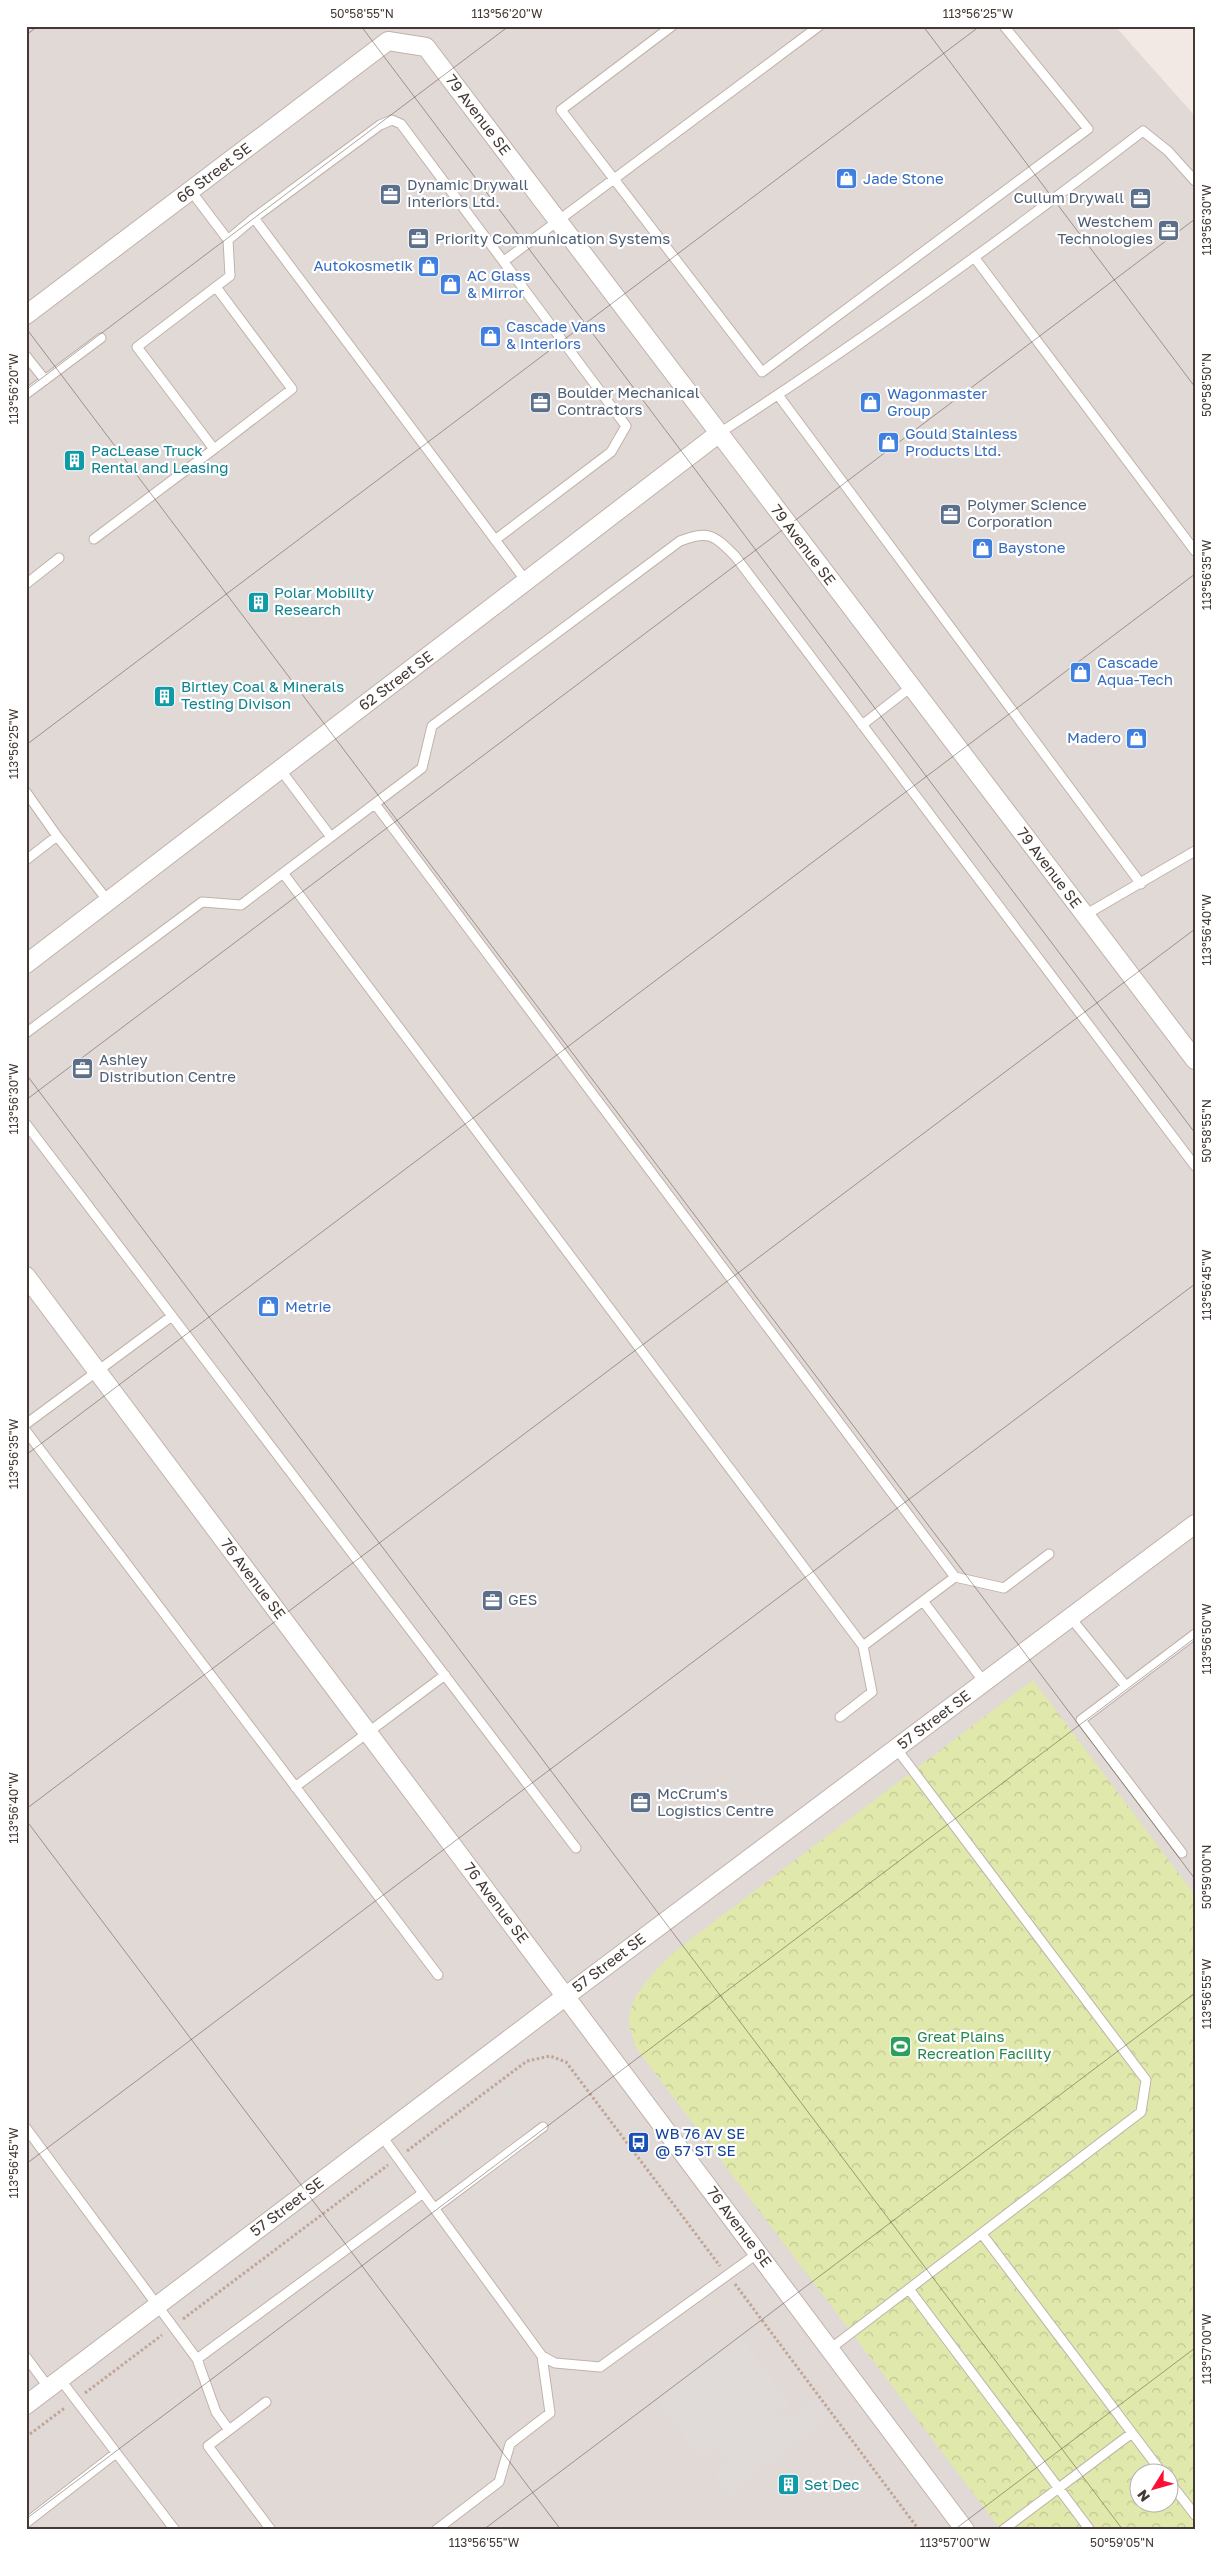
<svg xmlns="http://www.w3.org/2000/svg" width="1221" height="2556" viewBox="0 0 1221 2556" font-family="'Golos Text',sans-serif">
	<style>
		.industrial { fill: #e1d9d6; fill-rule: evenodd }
		.forest { fill: url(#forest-crowns); fill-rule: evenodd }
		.parking { fill: #e0dbd9 }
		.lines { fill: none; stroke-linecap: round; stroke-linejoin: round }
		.service-casing { stroke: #c1b2a9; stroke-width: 11 }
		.minor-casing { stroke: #c1b2a9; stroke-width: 20 }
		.path { stroke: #c0a597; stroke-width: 3; stroke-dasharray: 2.5 2.5; stroke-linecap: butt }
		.service { stroke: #fff; stroke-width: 9 }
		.minor { stroke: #fff; stroke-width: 18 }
		.ticks { fill: none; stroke: #443934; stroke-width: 1; stroke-opacity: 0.45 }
		.labels { text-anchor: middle; stroke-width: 4.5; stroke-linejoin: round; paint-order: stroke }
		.street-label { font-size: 15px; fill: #443934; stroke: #fff }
		.shop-label { font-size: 15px; fill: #366cbe; stroke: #fff; text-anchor: start }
		.service-label { font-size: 15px; fill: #4e5e75; stroke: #fff; text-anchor: start }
		.culture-label { font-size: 15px; fill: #0d838f; stroke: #fff; text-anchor: start }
		.leisure-label { font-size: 15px; fill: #27864d; stroke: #fff; text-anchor: start }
		.transit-label { font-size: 15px; fill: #164399; stroke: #fff; text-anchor: start }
		.neatline { fill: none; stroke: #443934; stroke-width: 2 }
		.ticks-label { font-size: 12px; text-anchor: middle; fill: #443934 }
	</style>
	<defs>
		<pattern id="forest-crowns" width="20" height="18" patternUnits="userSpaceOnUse" patternTransform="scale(1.25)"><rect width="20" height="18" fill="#e0e8ab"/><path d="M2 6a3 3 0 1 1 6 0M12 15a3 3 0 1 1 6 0" fill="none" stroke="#c1c894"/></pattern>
	</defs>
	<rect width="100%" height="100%" fill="#f2e9e4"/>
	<path class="industrial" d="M26 26H1115L1195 116V2530H26ZM1138 2474H1168V2504H1138Z"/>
	<path class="forest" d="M1033 1680 1195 1895V2530H1001L636 2048C634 2040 631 2032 629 2025 626 1997 657 1970 674 1952ZM1138 2474H1168V2504H1138Z"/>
	<path class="parking" d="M739 2335 790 2403 775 2414 783 2423 816 2399 830 2417 729 2494 715 2475 730 2463 718 2448 702 2460 656 2398Z"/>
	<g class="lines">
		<defs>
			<path id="service" d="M672 26 561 110 762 372 1088 129 1004 26
				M191 191 228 240 254 218 526 581
				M254 218 380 125 392 120 401 124 626 426 611 452 495 540
				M974 257 1195 551
				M504 261 819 26
				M26 356 45 380
				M26 394 101 338
				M778 395 1141 884
				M718 434C865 339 1005 237 1143 131L1168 151 1195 181
				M214 449 292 389 216 287
				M94 539 214 449 137 347 230 276 228 240
				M26 584 59 558
				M862 725 911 687
				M280 769 331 837
				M26 792 57 836
				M26 860 57 836 108 901
				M283 873 863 1646 955 1577 375 804
				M1085 915 1195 851
				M26 1033 202 902 241 905 422 768 432 726 680 541C709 530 714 535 735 556L1195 1166
				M26 1124 576 1848
				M26 1424 172 1316
				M26 1431 438 1975
				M955 1577 1004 1588 1049 1554
				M923 1601 984 1682
				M1070 1617 1126 1686
				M840 1717 872 1692 863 1646
				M295 1787 445 1675
				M1182 1853 1081 1720 1195 1634
				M26 2128 197 2359 423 2193 381 2135
				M423 2193 542 2356 555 2363 600 2367 758 2253
				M435 2208 543 2127
				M982 2234 1163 2474
				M909 2289 1090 2530
				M830 2349 1141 2112 1146 2080 896 1748
				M26 2357 49 2388
				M197 2359 216 2412 229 2430
				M60 2379 175 2530
				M266 2402 208 2446 271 2530
				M1168 2480 1195 2515
				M26 2523 116 2453
				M436 2530 499 2482 510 2444 550 2413 542 2356
				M1003 2530 1132 2433"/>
			<path id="minor" d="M26 315 388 41 426 47 1195 1060
				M26 964 718 434
				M26 1276 965 2530
				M26 2405 566 1996 1195 1524"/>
		</defs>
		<use href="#service" class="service-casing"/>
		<use href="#minor" class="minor-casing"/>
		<path class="path" d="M407 2151 527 2061 550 2056 566 2062 720 2266
			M735 2284 919 2530
			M183 2319 388 2165
			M85 2393 162 2335
			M26 2437 66 2407"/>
		<use href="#service" class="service"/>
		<use href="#minor" class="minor"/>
	</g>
	<path class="ticks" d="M361 26 1195 1133M923 26 1195 387M26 35 38 26M26 328 1195 1879M26 390 509 26M26 745 980 26M26 1074 1123 2530M26 1100 1195 219M26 1455 1195 574M26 1809 1195 929M26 1820 561 2530M26 2164 1195 1284M26 2519 1195 1638M483 2530 1195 1993M954 2530 1195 2348"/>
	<defs>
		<symbol id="shop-square" viewBox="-11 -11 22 22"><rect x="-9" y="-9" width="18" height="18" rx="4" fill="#3f7fe0" stroke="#fff"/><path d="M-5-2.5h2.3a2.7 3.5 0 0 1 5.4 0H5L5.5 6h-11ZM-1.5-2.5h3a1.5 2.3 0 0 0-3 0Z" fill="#fff"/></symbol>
		<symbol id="office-square" viewBox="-11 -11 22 22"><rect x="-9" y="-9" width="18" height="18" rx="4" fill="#5c6f8a" stroke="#fff"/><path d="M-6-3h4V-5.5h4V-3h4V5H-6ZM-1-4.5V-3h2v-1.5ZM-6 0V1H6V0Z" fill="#fff"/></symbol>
		<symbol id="building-square" viewBox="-11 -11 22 22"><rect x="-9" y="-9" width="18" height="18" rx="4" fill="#0f9aa8" stroke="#fff"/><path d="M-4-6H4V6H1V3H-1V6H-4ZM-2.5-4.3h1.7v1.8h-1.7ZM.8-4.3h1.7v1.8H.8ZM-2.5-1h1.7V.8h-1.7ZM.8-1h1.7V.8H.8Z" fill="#fff"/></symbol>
		<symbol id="stadium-square" viewBox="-11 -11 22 22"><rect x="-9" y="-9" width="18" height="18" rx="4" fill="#2e9e5b" stroke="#fff"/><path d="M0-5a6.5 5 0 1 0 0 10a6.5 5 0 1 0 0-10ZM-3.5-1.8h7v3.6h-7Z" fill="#fff"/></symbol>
		<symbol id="bus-square" viewBox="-11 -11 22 22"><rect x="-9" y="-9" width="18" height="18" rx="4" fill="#1a4fb4" stroke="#fff"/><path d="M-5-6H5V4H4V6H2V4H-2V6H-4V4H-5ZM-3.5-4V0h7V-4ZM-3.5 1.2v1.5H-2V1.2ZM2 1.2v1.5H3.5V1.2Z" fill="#fff"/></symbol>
	</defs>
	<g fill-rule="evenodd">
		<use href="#shop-square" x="834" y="166" width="25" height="25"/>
		<use href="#office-square" x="378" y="182" width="25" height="25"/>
		<use href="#office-square" x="1128" y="186" width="25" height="25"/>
		<use href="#office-square" x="1156" y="218" width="25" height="25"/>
		<use href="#office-square" x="406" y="226" width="25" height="25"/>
		<use href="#shop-square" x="416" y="254" width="25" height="25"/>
		<use href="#shop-square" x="438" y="272" width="25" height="25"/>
		<use href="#shop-square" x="478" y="324" width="25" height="25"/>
		<use href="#office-square" x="528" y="390" width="25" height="25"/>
		<use href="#shop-square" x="858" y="390" width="25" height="25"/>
		<use href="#shop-square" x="876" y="430" width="25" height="25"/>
		<use href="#building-square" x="62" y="448" width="25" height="25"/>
		<use href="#office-square" x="938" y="502" width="25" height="25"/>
		<use href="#shop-square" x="970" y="536" width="25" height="25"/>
		<use href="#building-square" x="246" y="590" width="25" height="25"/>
		<use href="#shop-square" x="1068" y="660" width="25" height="25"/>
		<use href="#building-square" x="152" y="684" width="25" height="25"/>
		<use href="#shop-square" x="1124" y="726" width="25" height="25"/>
		<use href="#office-square" x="70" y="1056" width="25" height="25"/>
		<use href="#shop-square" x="256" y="1294" width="25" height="25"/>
		<use href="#office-square" x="480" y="1588" width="25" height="25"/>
		<use href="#office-square" x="628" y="1790" width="25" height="25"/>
		<use href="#stadium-square" x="888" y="2034" width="25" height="25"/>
		<use href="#bus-square" x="626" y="2130" width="25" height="25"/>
		<use href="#building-square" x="776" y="2472" width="25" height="25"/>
	</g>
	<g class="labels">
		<g class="street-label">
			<text transform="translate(478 115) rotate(53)" y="5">79 Avenue SE</text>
			<text transform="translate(214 173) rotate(-37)" y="5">66 Street SE</text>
			<text transform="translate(803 545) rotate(53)" y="5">79 Avenue SE</text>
			<text transform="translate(396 681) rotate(-37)" y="5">62 Street SE</text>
			<text transform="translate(1049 868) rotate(53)" y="5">79 Avenue SE</text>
			<text transform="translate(253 1579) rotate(53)" y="5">76 Avenue SE</text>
			<text transform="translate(934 1720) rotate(-37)" y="5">57 Street SE</text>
			<text transform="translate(496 1903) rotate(53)" y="5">76 Avenue SE</text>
			<text transform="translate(609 1963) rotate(-37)" y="5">57 Street SE</text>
			<text transform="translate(287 2207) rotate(-37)" y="5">57 Street SE</text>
			<text transform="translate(739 2227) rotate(53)" y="5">76 Avenue SE</text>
		</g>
		<g class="shop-label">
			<text x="863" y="184">Jade Stone</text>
			<text x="413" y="271" text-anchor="end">Autokosmetik</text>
			<text x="467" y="281">AC Glass<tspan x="467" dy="17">&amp; Mirror</tspan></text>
			<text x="506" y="332">Cascade Vans<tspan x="506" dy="17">&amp; Interiors</tspan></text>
			<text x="887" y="399">Wagonmaster<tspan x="887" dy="17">Group</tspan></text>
			<text x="905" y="439">Gould Stainless<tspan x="905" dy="17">Products Ltd.</tspan></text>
			<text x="998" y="553">Baystone</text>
			<text x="1097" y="668">Cascade<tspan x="1097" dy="17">Aqua-Tech</tspan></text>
			<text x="1121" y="743" text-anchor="end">Madero</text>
			<text x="285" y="1312">Metrie</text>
		</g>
		<g class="service-label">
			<text x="407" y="190">Dynamic Drywall<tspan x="407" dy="17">Interiors Ltd.</tspan></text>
			<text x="1124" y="203" text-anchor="end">Cullum Drywall</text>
			<text x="1153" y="227" text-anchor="end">Westchem<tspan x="1153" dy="17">Technologies</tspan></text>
			<text x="435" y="244">Priority Communication Systems</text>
			<text x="557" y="398">Boulder Mechanical<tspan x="557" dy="17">Contractors</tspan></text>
			<text x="967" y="510">Polymer Science<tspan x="967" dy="17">Corporation</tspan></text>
			<text x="99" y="1065">Ashley<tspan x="99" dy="17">Distribution Centre</tspan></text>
			<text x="508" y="1605">GES</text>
			<text x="657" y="1799">McCrum's<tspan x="657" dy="17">Logistics Centre</tspan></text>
		</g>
		<g class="culture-label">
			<text x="91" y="456">PacLease Truck<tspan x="91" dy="17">Rental and Leasing</tspan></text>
			<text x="274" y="598">Polar Mobility<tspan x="274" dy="17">Research</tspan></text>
			<text x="181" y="692">Birtley Coal &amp; Minerals<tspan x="181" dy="17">Testing Divison</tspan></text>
			<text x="804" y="2490">Set Dec</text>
		</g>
		<g class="leisure-label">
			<text x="917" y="2042">Great Plains<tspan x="917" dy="17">Recreation Facility</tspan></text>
		</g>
		<g class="transit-label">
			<text x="655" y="2139">WB 76 AV SE<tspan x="655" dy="17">@ 57 ST SE</tspan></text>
		</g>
	</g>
	<rect width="1221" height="2556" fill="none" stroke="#ffffff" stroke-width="55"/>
	<g transform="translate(1154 2488) rotate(233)"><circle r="24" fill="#ffffff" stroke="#b4b0ae"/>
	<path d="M0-4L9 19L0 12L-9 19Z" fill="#fe0f36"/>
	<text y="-8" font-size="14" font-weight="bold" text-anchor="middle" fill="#443934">N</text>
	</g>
	<rect x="28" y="28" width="1166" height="2500" class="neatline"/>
	<g class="ticks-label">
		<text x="362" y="18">50°58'55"N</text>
		<text x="507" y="18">113°56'20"W</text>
		<text x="978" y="18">113°56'25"W</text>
		<text transform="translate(1207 220) rotate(-90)" y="4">113°56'30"W</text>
		<text transform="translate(1207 385) rotate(-90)" y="4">50°58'50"N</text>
		<text transform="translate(14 389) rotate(-90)" y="4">113°56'20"W</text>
		<text transform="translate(1207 575) rotate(-90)" y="4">113°56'35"W</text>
		<text transform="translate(14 744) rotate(-90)" y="4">113°56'25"W</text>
		<text transform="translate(1207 930) rotate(-90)" y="4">113°56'40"W</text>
		<text transform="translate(14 1099) rotate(-90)" y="4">113°56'30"W</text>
		<text transform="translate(1207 1131) rotate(-90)" y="4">50°58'55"N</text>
		<text transform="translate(1207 1285) rotate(-90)" y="4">113°56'45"W</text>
		<text transform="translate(14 1454) rotate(-90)" y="4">113°56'35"W</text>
		<text transform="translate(1207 1639) rotate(-90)" y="4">113°56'50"W</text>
		<text transform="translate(14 1808) rotate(-90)" y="4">113°56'40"W</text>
		<text transform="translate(1207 1877) rotate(-90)" y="4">50°59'00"N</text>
		<text transform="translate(1207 1994) rotate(-90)" y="4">113°56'55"W</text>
		<text transform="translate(14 2163) rotate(-90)" y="4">113°56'45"W</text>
		<text transform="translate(1207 2349) rotate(-90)" y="4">113°57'00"W</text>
		<text x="484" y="2547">113°56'55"W</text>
		<text x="955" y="2547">113°57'00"W</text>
		<text x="1122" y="2547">50°59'05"N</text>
	</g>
</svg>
